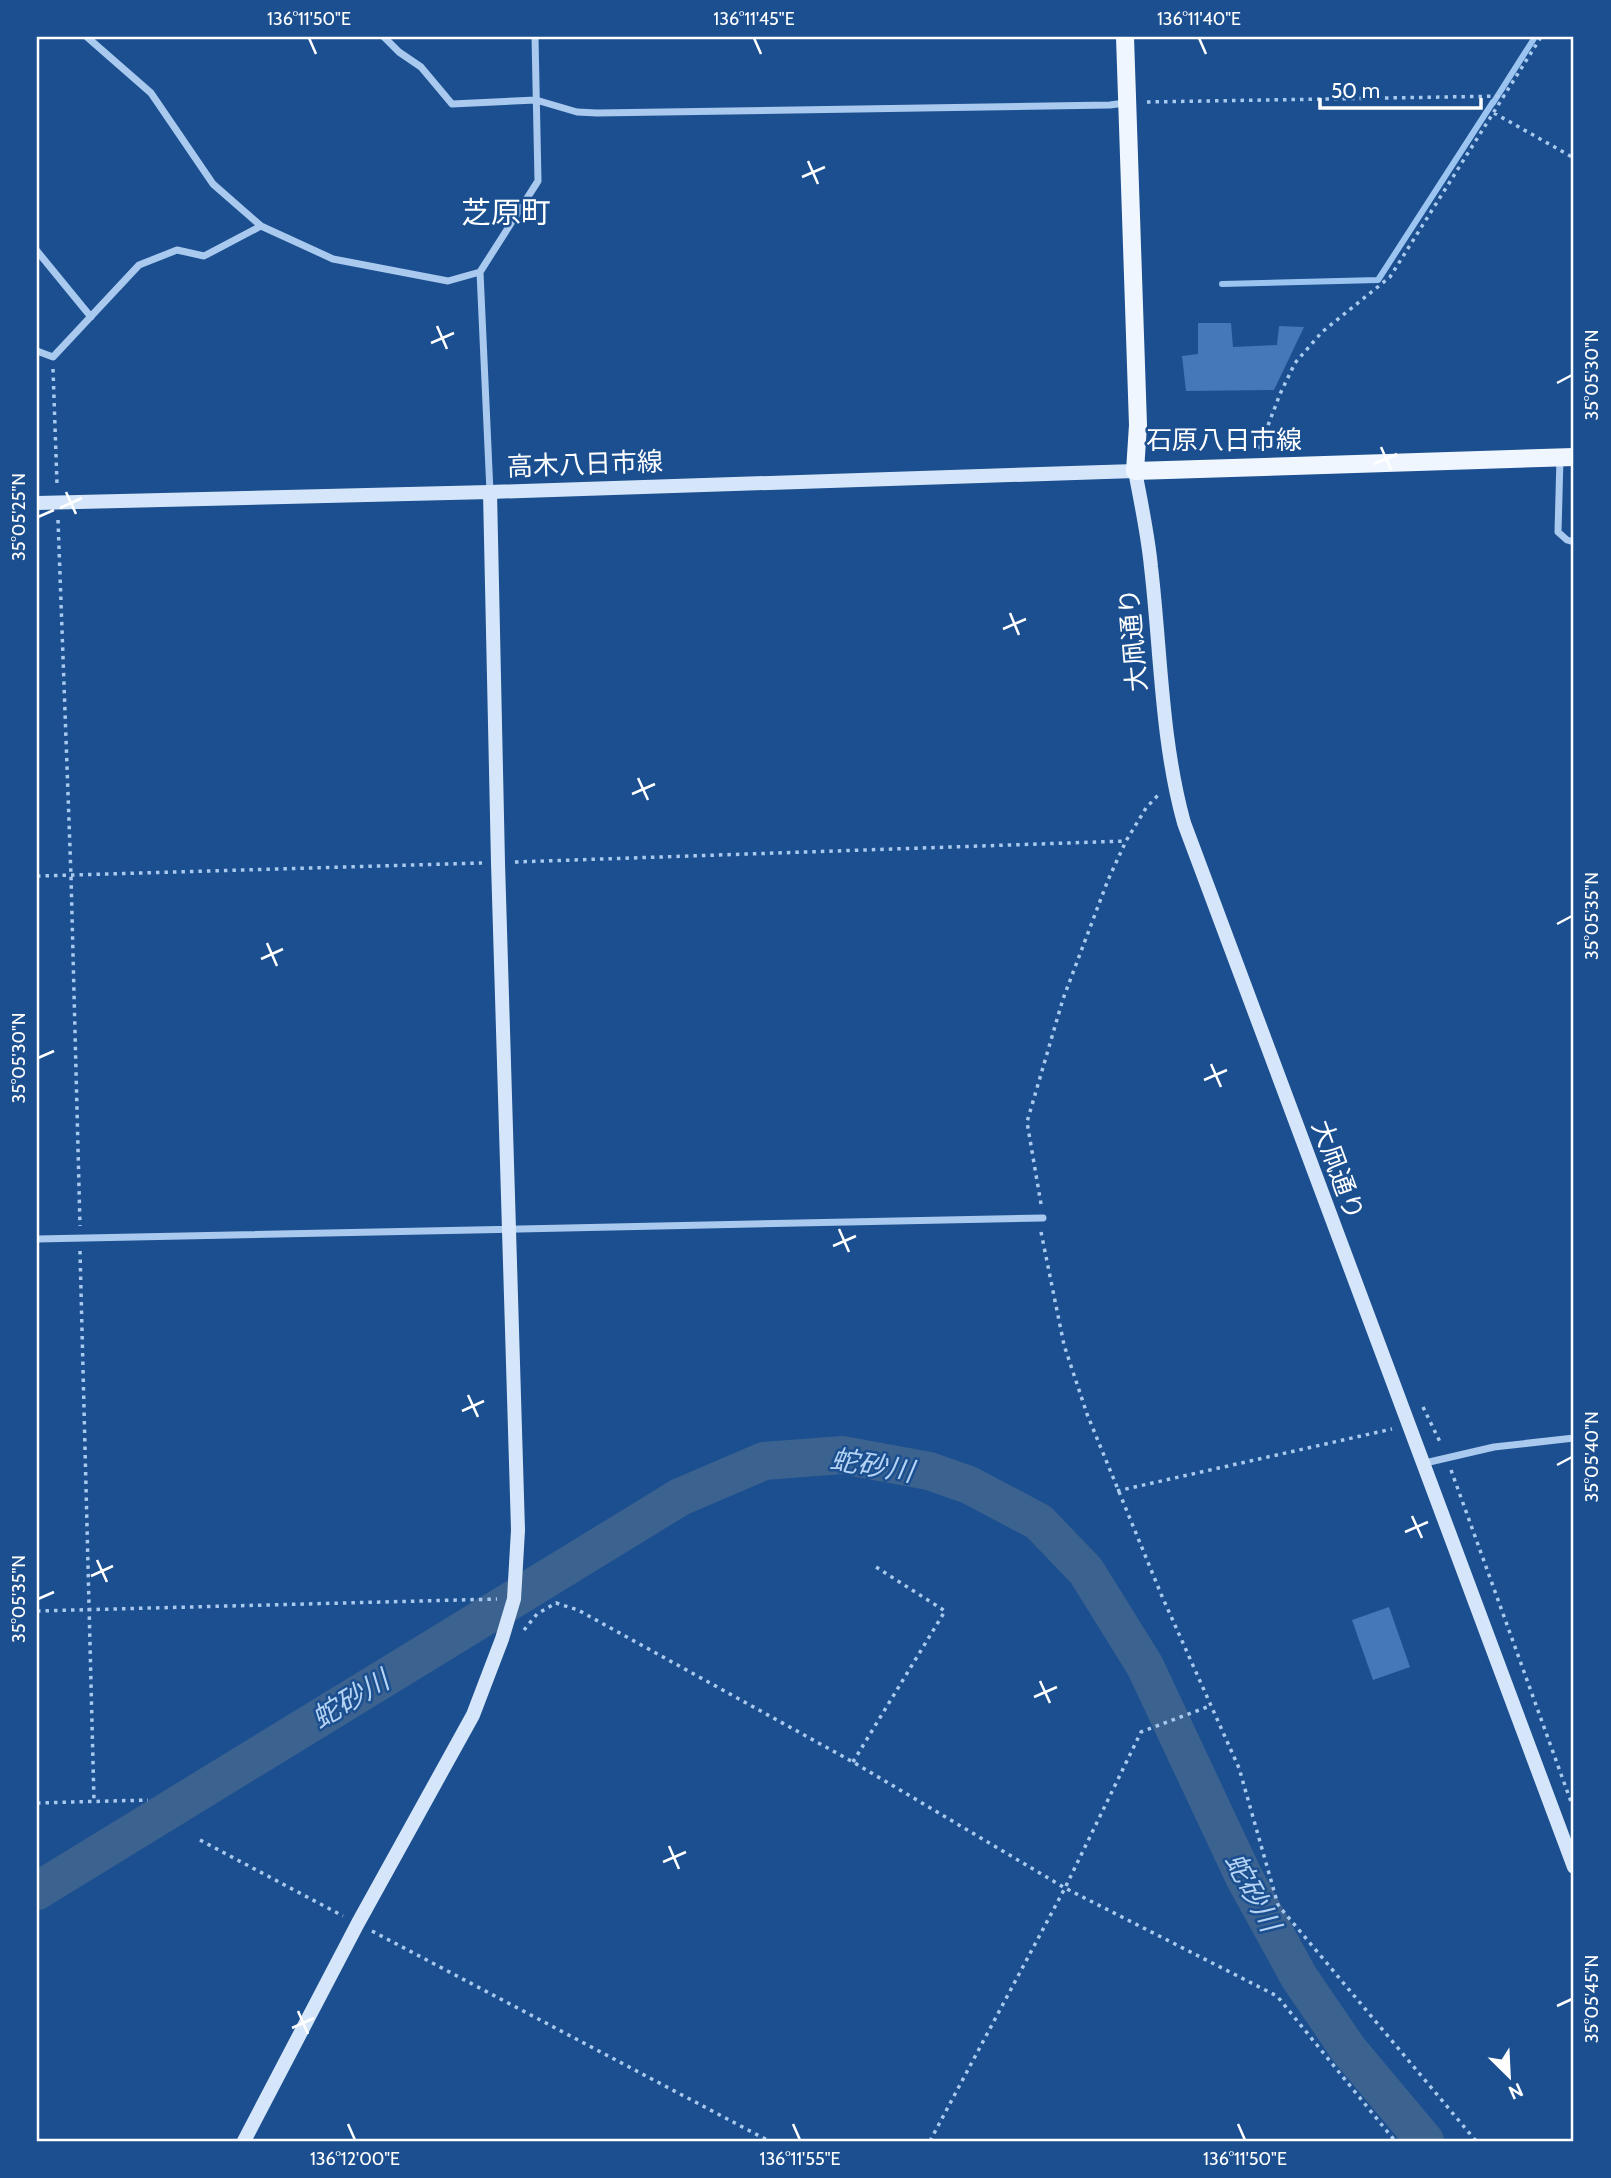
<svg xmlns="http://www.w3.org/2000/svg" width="1611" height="2178" viewBox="0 0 1611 2178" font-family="Cabin,'Noto Sans JP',sans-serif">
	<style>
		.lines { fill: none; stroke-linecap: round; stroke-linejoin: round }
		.stream { stroke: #9cc4f0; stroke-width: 6 }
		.river { stroke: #3c6290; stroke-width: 38 }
		.building { fill: #4478b7 }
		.path { stroke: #a9c9ee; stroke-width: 3.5; stroke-dasharray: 3.5 5; stroke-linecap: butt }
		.street { stroke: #a9c9ee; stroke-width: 7 }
		.secondary { stroke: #d6e6fa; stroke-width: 14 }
		.primary { stroke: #f0f6ff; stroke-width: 18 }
		.ticks { fill: none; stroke: #fff; stroke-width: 2.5 }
		.labels { text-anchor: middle; stroke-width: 5; stroke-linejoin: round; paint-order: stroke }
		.street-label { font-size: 26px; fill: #fff; stroke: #1b4f8f }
		.water-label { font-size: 28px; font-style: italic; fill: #b5d3f5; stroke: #1b4f8f }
		.quarter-label { font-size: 30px; fill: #fff; stroke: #1b4f8f }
		.neatline { fill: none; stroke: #fff; stroke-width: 2.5 }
		.ticks-label { font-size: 18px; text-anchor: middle; fill: #fff }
	</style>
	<rect width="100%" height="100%" fill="#1b4f8f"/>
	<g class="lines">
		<path class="stream" d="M1493 103 1535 37
			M1222 284 1378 280 1493 102"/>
		<path class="river" d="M37 1891 680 1497 764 1461 842 1455 929 1471 969 1485 1039 1522 1086 1571 1145 1666 1244 1877 1299 1977 1348 2049 1425 2141"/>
	</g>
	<path class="building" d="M1198 323H1231L1233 347 1277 345 1279 326 1304 327 1274 390 1186 391 1182 356 1198 354Z
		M1389 1607 1410 1667 1373 1680 1352 1620Z"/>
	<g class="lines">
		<path class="path" d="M1147 102 1505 96
			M1494 113 1574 158
			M53 369 57 484
			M1259 449 1280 394 1295 363 1322 332 1390 277 1541 37
			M58 520 71 876 80 1226
			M515 862 1126 841
			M37 876 482 863
			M1041 1204 1027 1122 1063 999 1108 880 1126 841 1146 808 1160 793
			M1041 1232 1064 1345 1087 1414 1161 1594 1239 1768 1278 1905 1476 2141
			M80 1251 94 1801
			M1423 1407 1441 1444
			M1451 1470 1574 1810
			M1117 1491 1392 1429
			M37 1611 497 1599
			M524 1630 537 1614 556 1603 578 1610 853 1762 1065 1888 1277 1996 1395 2141
			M853 1762 945 1611 876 1567
			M37 1803 148 1800
			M200 1840 343 1916
			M372 1931 769 2141
			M930 2141 1065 1888 1141 1732 1210 1706"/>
		<path class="street" d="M87 37 151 93 213 184 261 226 333 259 448 281 480 272
			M384 37 399 52 421 67 452 104 536 100 577 112 597 113 1110 105 1125 103
			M37 251 91 317
			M37 351 53 357 139 265 177 250 204 256 261 226
			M1560 458 1558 532 1567 540 1574 542
			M490 492 480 272 538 181 535 37
			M37 1239 1043 1218
			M1425 1463 1494 1447 1574 1438"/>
		<path class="secondary" d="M37 503 490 492 1135 471C1141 503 1148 535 1151 567 1161 652 1161 740 1184 823L1574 1867
			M244 2141 358 1923 473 1715 502 1639 514 1599 518 1530 498 863 490 492"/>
		<path class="primary" d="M1125 37 1138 425 1135 471 1574 457"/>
	</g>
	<path class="ticks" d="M309 38 316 54M754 38 761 54M1199 38 1206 54M808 161 818 184M802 177 825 167M437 326 447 349M431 343 454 333M1557 383 1572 375M1381 447 1391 470M1374 464 1397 454M66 492 76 514M60 508 82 498M38 517 54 510M1010 613 1019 635M1003 629 1026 619M638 778 648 800M632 794 655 784M1557 924 1572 916M267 943 277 966M261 959 283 949M38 1058 54 1051M1211 1064 1221 1087M1204 1080 1227 1070M839 1229 849 1252M833 1246 856 1236M468 1395 478 1417M462 1411 484 1401M1557 1465 1572 1457M1412 1516 1422 1538M1405 1532 1428 1522M97 1560 107 1582M91 1576 113 1566M38 1599 54 1592M1040 1681 1050 1703M1034 1697 1057 1687M669 1846 679 1869M663 1862 686 1852M1557 2006 1572 1999M298 2011 308 2034M292 2028 314 2018M348 2124 355 2140M793 2124 800 2140M1238 2124 1245 2140"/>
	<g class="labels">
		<g class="street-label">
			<text x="1224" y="449">石原八日市線</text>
			<text transform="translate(585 464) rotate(-2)" y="9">高木八日市線</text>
			<text transform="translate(1133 640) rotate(-95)" y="9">大凧通り</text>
			<text transform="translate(1338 1170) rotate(70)" y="9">大凧通り</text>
		</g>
		<g class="water-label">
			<text transform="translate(872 1465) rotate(9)" y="10">蛇砂川</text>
			<text transform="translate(350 1699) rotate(-31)" y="10">蛇砂川</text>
			<text transform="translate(1253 1892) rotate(62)" y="10">蛇砂川</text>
		</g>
		<g class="quarter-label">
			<text x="506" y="223">芝原町</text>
		</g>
	</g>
	<rect width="1611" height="2178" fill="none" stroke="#1b4f8f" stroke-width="77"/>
	<g transform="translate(1509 2076) rotate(156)" stroke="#1b4f8f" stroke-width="5" paint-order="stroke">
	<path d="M0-5L12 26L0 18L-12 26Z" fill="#ffffff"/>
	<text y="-10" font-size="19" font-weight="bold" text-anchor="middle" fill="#ffffff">N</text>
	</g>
	<path d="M1320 98v10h161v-10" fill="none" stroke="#ffffff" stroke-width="3.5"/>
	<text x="1331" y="98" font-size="21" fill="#ffffff" stroke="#1b4f8f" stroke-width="5" paint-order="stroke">50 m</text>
	<rect x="38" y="38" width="1534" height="2102" class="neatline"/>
	<g class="ticks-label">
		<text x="309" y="25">136°11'50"E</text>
		<text x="754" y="25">136°11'45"E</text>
		<text x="1199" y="25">136°11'40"E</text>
		<text transform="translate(1592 375) rotate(-90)" y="6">35°05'30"N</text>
		<text transform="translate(19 517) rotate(-90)" y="6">35°05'25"N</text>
		<text transform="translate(1592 916) rotate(-90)" y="6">35°05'35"N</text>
		<text transform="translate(19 1058) rotate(-90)" y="6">35°05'30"N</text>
		<text transform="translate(1592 1457) rotate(-90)" y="6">35°05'40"N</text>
		<text transform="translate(19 1599) rotate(-90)" y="6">35°05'35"N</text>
		<text transform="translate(1592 1999) rotate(-90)" y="6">35°05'45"N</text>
		<text x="355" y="2165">136°12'00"E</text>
		<text x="800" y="2165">136°11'55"E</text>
		<text x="1245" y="2165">136°11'50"E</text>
	</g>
</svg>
